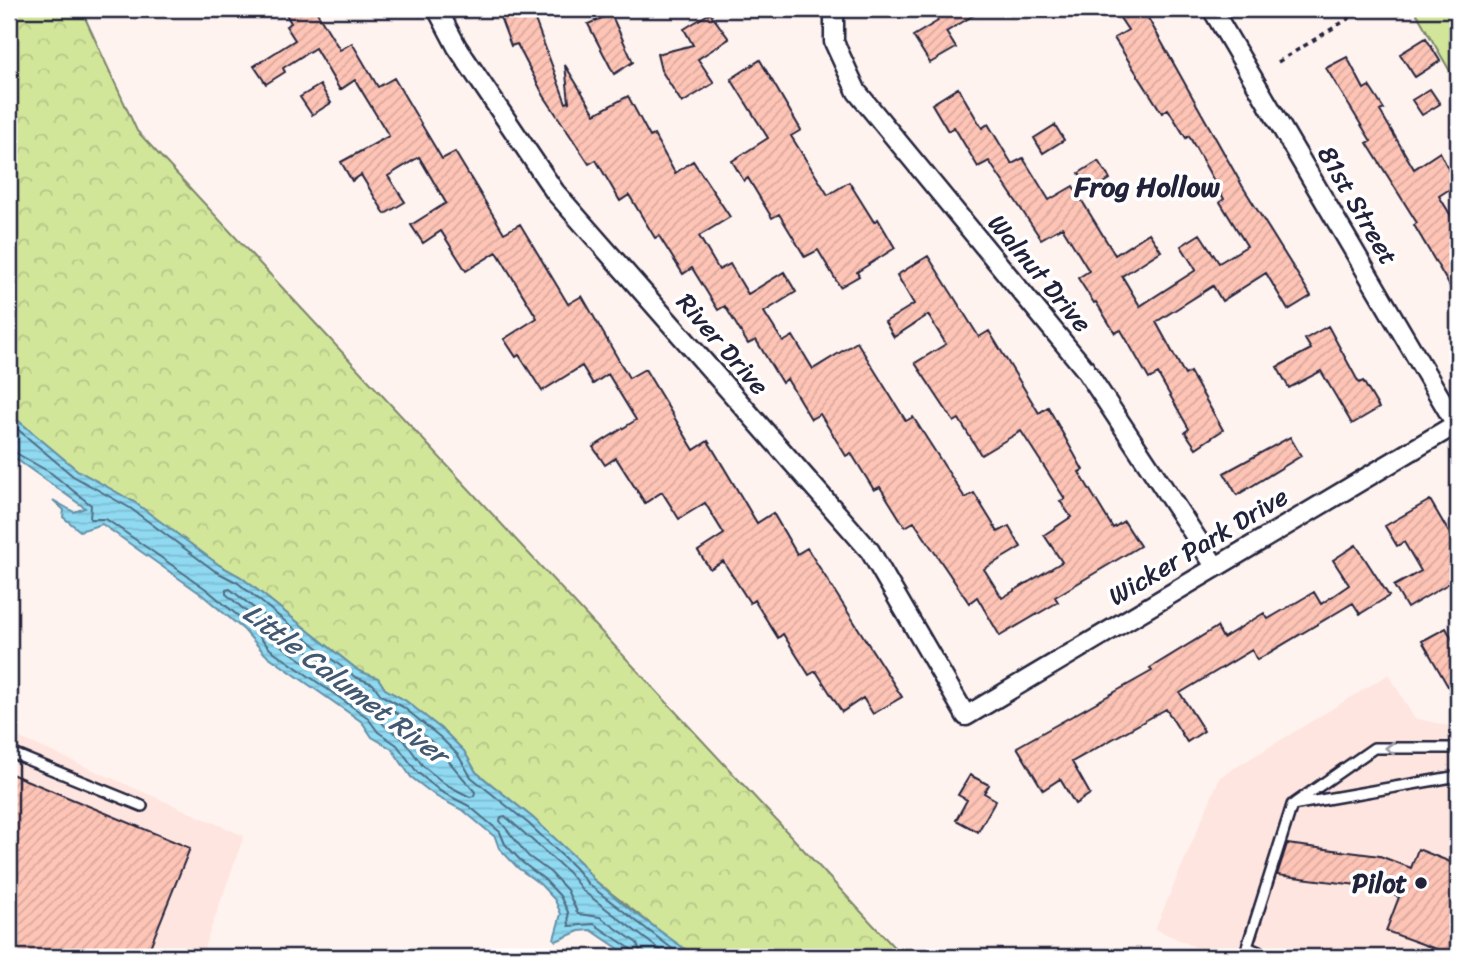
<svg xmlns="http://www.w3.org/2000/svg" width="1467" height="966" viewBox="0 0 1467 966" font-family="Sriracha,sans-serif">
	<style>
		.built { fill: #ffe5df }
		.forest { fill: url(#forest-crowns); stroke: #7a846a; stroke-width: 2 }
		.park { fill: #d2e69a; stroke: #7a846a; stroke-width: 2 }
		.water { fill: url(#water-rules); stroke: #6490a8; stroke-width: 2 }
		.lines { fill: none; stroke-linecap: round; stroke-linejoin: round }
		.shore { stroke: #4e6c84; stroke-width: 2 }
		.building { fill: url(#building-hatch); stroke: #22223b; stroke-width: 2 }
		.service-casing { stroke: #22223b; stroke-width: 14 }
		.minor-casing { stroke: #22223b; stroke-width: 23 }
		.path { stroke: #22223b; stroke-width: 3.5; stroke-dasharray: 5 5; stroke-linecap: butt }
		.service { stroke: #fff; stroke-width: 9 }
		.minor { stroke: #fff; stroke-width: 18 }
		.oneway { stroke: #9c9ca7 }
		.poi-dot { fill: #22223b; stroke: #fff; stroke-width: 2.5 }
		.labels { text-anchor: middle; stroke-width: 7; stroke-linejoin: round; paint-order: stroke }
		.street-label { font-size: 26px; fill: #22223b; stroke: #fff }
		.poi-label { font-size: 26px; font-weight: bold; fill: #22223b; stroke: #fff; text-anchor: end }
		.neighbourhood-label { font-size: 28px; font-weight: bold; fill: #22223b; stroke: #fff }
		.water-label { font-size: 28px; font-style: italic; fill: #435972; stroke: #fff }
	</style>
	<defs>
		<pattern id="forest-crowns" width="20" height="18" patternUnits="userSpaceOnUse" patternTransform="scale(1.75)"><rect width="20" height="18" fill="#d2e69a"/><path d="M2 6a3 3 0 1 1 6 0M12 15a3 3 0 1 1 6 0" fill="none" stroke="#b4c586"/></pattern>
		<pattern id="water-rules" width="6" height="5" patternUnits="userSpaceOnUse" patternTransform="scale(1.75)"><rect width="6" height="5" fill="#90daf1"/><path d="M0 2.5h6" fill="none" stroke="#7cbbd0"/></pattern>
		<pattern id="building-hatch" width="6" height="6" patternUnits="userSpaceOnUse" patternTransform="scale(1.75)"><rect width="6" height="6" fill="#fec4b6"/><path d="M-1 1l2-2M0 6l6-6M5 7l2-2" fill="none" stroke="#d9a89d"/></pattern>
	</defs>
	<rect width="100%" height="100%" fill="#fff3f0"/>
	<filter id="ink" filterUnits="userSpaceOnUse"><feTurbulence type="fractalNoise" baseFrequency=".0143" numOctaves="2"/><feDisplacementMap in="SourceGraphic" scale="14" xChannelSelector="R" yChannelSelector="G"/><feConvolveMatrix kernelMatrix="1 2 1 2 8 2 1 2 1" color-interpolation-filters="sRGB"/></filter>
	<g filter="url(#ink)">
		<path class="built" d="M1389 674 1414 718 1454 727 1458 724V957H1217L1155 929 1220 777Z
			M9 733 244 836 201 957H9Z"/>
		<path class="forest" d="M9 9H81L137 131 903 957H697L688 953 593 879 581 863 533 818 476 772 464 751 445 732 406 701 385 689 378 678 359 671 241 577 219 565 134 502 77 470 9 413Z"/>
		<path class="park" d="M1414 9H1458V85Z"/>
		<path class="water" d="M9 413 77 470 134 502 219 565 241 577 359 671 378 678 385 689 406 701 445 732 464 751 476 772 533 818 581 863 593 879 628 908 696 957H631L591 930 579 931 556 941 554 939 561 914 555 900 540 884 518 868 499 848 495 837 464 811 437 797 411 777 392 749 372 737 362 722 265 654 244 630 201 594 102 524 80 531 63 517 64 510 53 500 74 512 85 508 9 454Z"/>
		<g class="lines">
			<path class="shore" d="M9 422 73 476 130 508 215 571 238 583 334 661 355 677 373 684 381 695 403 707 440 737 458 755 471 777 529 824 575 868 588 884 683 957
				M9 449 51 473 91 505 90 519H106L206 589 249 625 270 649 367 717 378 732 397 745 417 772 440 791 469 806 500 832 505 844 523 863 544 879 560 896 568 912 569 926 594 924 631 949 633 957
				M230 589 329 668 351 684 368 691 376 702 398 714 434 744 475 792 474 796 470 797 445 784 423 766 403 739 384 725 373 710 276 642 255 619 226 594V590Z
				M642 957 637 943 600 917 578 914 567 890 550 872 528 856 500 821 501 817 505 816 569 873 583 891 669 957"/>
		</g>
		<path class="building" d="M283 9H315L340 50 352 43 378 87 394 78 442 159 455 152 504 233 520 224 568 304 582 296 629 378 645 369 694 450 708 441 757 523 773 513 797 554 807 548 902 697 873 714 863 698 842 712 816 671 809 675 783 634 778 638 754 600 750 603 723 561 710 569 698 551 724 534 705 503 679 519 662 492 645 503 616 458 605 465 593 447 636 420 608 374 593 384 582 366 542 391 519 355 516 357 504 339 537 318 497 252 466 271 441 231 423 243 411 225 446 203 419 157 388 176 405 202 385 214 361 175 352 181 341 162 389 136 355 80 340 90 315 48 283 68 285 72 266 84 254 66 295 40 286 26 291 23Z
			M513 9H531L566 103 569 102 565 65 595 114 628 96 650 137 654 135 675 173 693 161 730 217 699 236 719 270 730 264 748 294 784 272 796 292 764 312 783 342 793 336 813 369 857 342 906 421 913 417 965 498 974 493 998 532 1009 526 1021 547 984 569 1002 598 1062 562 1044 535 1071 517 1060 501 1065 499 1021 431 981 455 959 419 954 422 915 363 946 344 928 315 894 337 885 322 914 304 897 275 928 256 979 337 989 331 1039 413 1048 407 1083 470 1079 472 1113 528 1124 521 1140 546 1055 597 1058 602 1000 636 977 597 969 603 914 522 905 527 880 487 874 490 851 453 846 456 820 414 811 419 787 379 782 383 756 340 748 344 725 306 718 310 692 268 683 274 659 236 655 238 629 195 620 201 596 160 589 164 544 96 517 44 511 46 499 14Z
			M931 9H984L946 32 956 48 930 63 913 36 938 21Z
			M1114 9H1143L1243 187 1311 296 1288 310 1266 273 1222 301 1213 286 1156 322 1185 375 1190 372 1223 430 1196 448 1185 432 1189 429 1158 374 1149 379 1121 330 1115 333 1096 302 1094 303 1078 278 1089 271 1062 227 1041 239 989 161 978 167 954 127 948 131 932 104 958 88 982 128 988 124 1012 164 1023 158 1049 200 1073 186 1115 255 1149 233 1161 251 1122 276 1140 306 1196 270 1181 246 1200 234 1219 263 1247 246 1220 202 1224 199 1189 136 1186 138 1168 109 1162 113 1114 38 1128 30Z
			M710 13 729 39 698 59 714 83 682 103 661 70 657 54 693 45 684 29Z
			M611 14 633 62 614 74 588 24Z
			M1426 38 1440 61 1415 77 1400 54Z
			M1347 57 1364 89 1369 86 1384 109 1380 111 1414 169 1440 152 1456 185 1439 196 1458 227V300L1414 225 1417 223 1367 143 1371 141 1326 68Z
			M760 60 801 130 791 136 828 195 849 182 874 222 878 219 895 248 857 272 859 276 840 287 818 250 805 257 779 214 772 218 748 178 744 181 732 161 768 138 731 79Z
			M320 85 331 103 312 115 300 97Z
			M1430 89 1440 104 1422 115 1412 100Z
			M1055 125 1064 140 1043 153 1034 138Z
			M1098 161 1110 179 1090 192 1079 173Z
			M1328 326 1359 383 1363 381 1379 408 1352 424 1321 371 1289 388 1277 367 1311 349 1305 339Z
			M1290 437 1301 456 1237 495 1224 473Z
			M1430 500 1458 548V578L1407 608 1394 586 1421 571 1404 542 1397 546 1385 526Z
			M1356 545 1389 596 1360 614 1353 603 1257 660 1252 650 1180 693 1204 731 1187 742 1166 709 1072 762 1090 794 1075 804 1060 779 1043 790 1017 747 1152 671 1150 668 1217 627 1223 638 1264 613 1268 619 1314 592 1321 604 1349 585 1333 560Z
			M1446 628 1458 649V704L1422 641Z
			M9 773 190 848 146 957H9Z
			M970 775 989 785 984 793 996 800 978 832 956 820 967 800 958 795Z
			M1287 844 1380 856 1411 868 1418 849 1458 865V957L1386 931 1399 897 1373 887 1277 875Z"/>
		<g class="lines">
			<defs>
				<path id="service" d="M9 752 142 806
					M1295 803 1374 748H1458
					M1270 957 1247 947 1292 805 1458 776"/>
				<path id="minor" d="M437 9 457 47 555 192 870 551 966 716 1458 423
					M834 9V42L857 92 1085 369 1215 566
					M1212 9 1458 428"/>
			</defs>
			<use href="#service" class="service-casing"/>
			<use href="#minor" class="minor-casing"/>
			<path class="path" d="M1278 62 1364 9"/>
			<use href="#service" class="service"/>
			<use href="#minor" class="minor"/>
		</g>
		<defs><path id="oneway-chevron" d="M-2-3.5L2.5 0L-2 3.5" fill="none" stroke-width="1.6" stroke-linecap="round" stroke-linejoin="round" transform="scale(1.75)"/></defs>
		<use class="oneway" href="#oneway-chevron" transform="translate(1390 748) rotate(-180)"/>
	</g>
	<circle class="poi-dot" cx="1421" cy="883" r="7"/>
	<g class="labels">
		<g class="street-label">
			<text transform="translate(1358 205) rotate(60)" y="9">81st Street</text>
			<text transform="translate(1040 273) rotate(50)" y="9">Walnut Drive</text>
			<text transform="translate(723 344) rotate(49)" y="9">River Drive</text>
			<text transform="translate(1198 546) rotate(-31)" y="9">Wicker Park Drive</text>
		</g>
		<g class="poi-label">
			<text x="1407" y="892">Pilot</text>
		</g>
		<g class="neighbourhood-label">
			<text x="1147" y="196">Frog Hollow</text>
		</g>
		<g class="water-label">
			<text transform="translate(346 683) rotate(37)" y="10">Little Calumet River</text>
		</g>
	</g>
	<rect width="1467" height="966" fill="none" stroke="#fff" stroke-width="35"/>
	<rect x="18" y="18" width="1432" height="931" fill="none" stroke="#22223b" stroke-width="2.5" filter="url(#ink)"/>
</svg>
